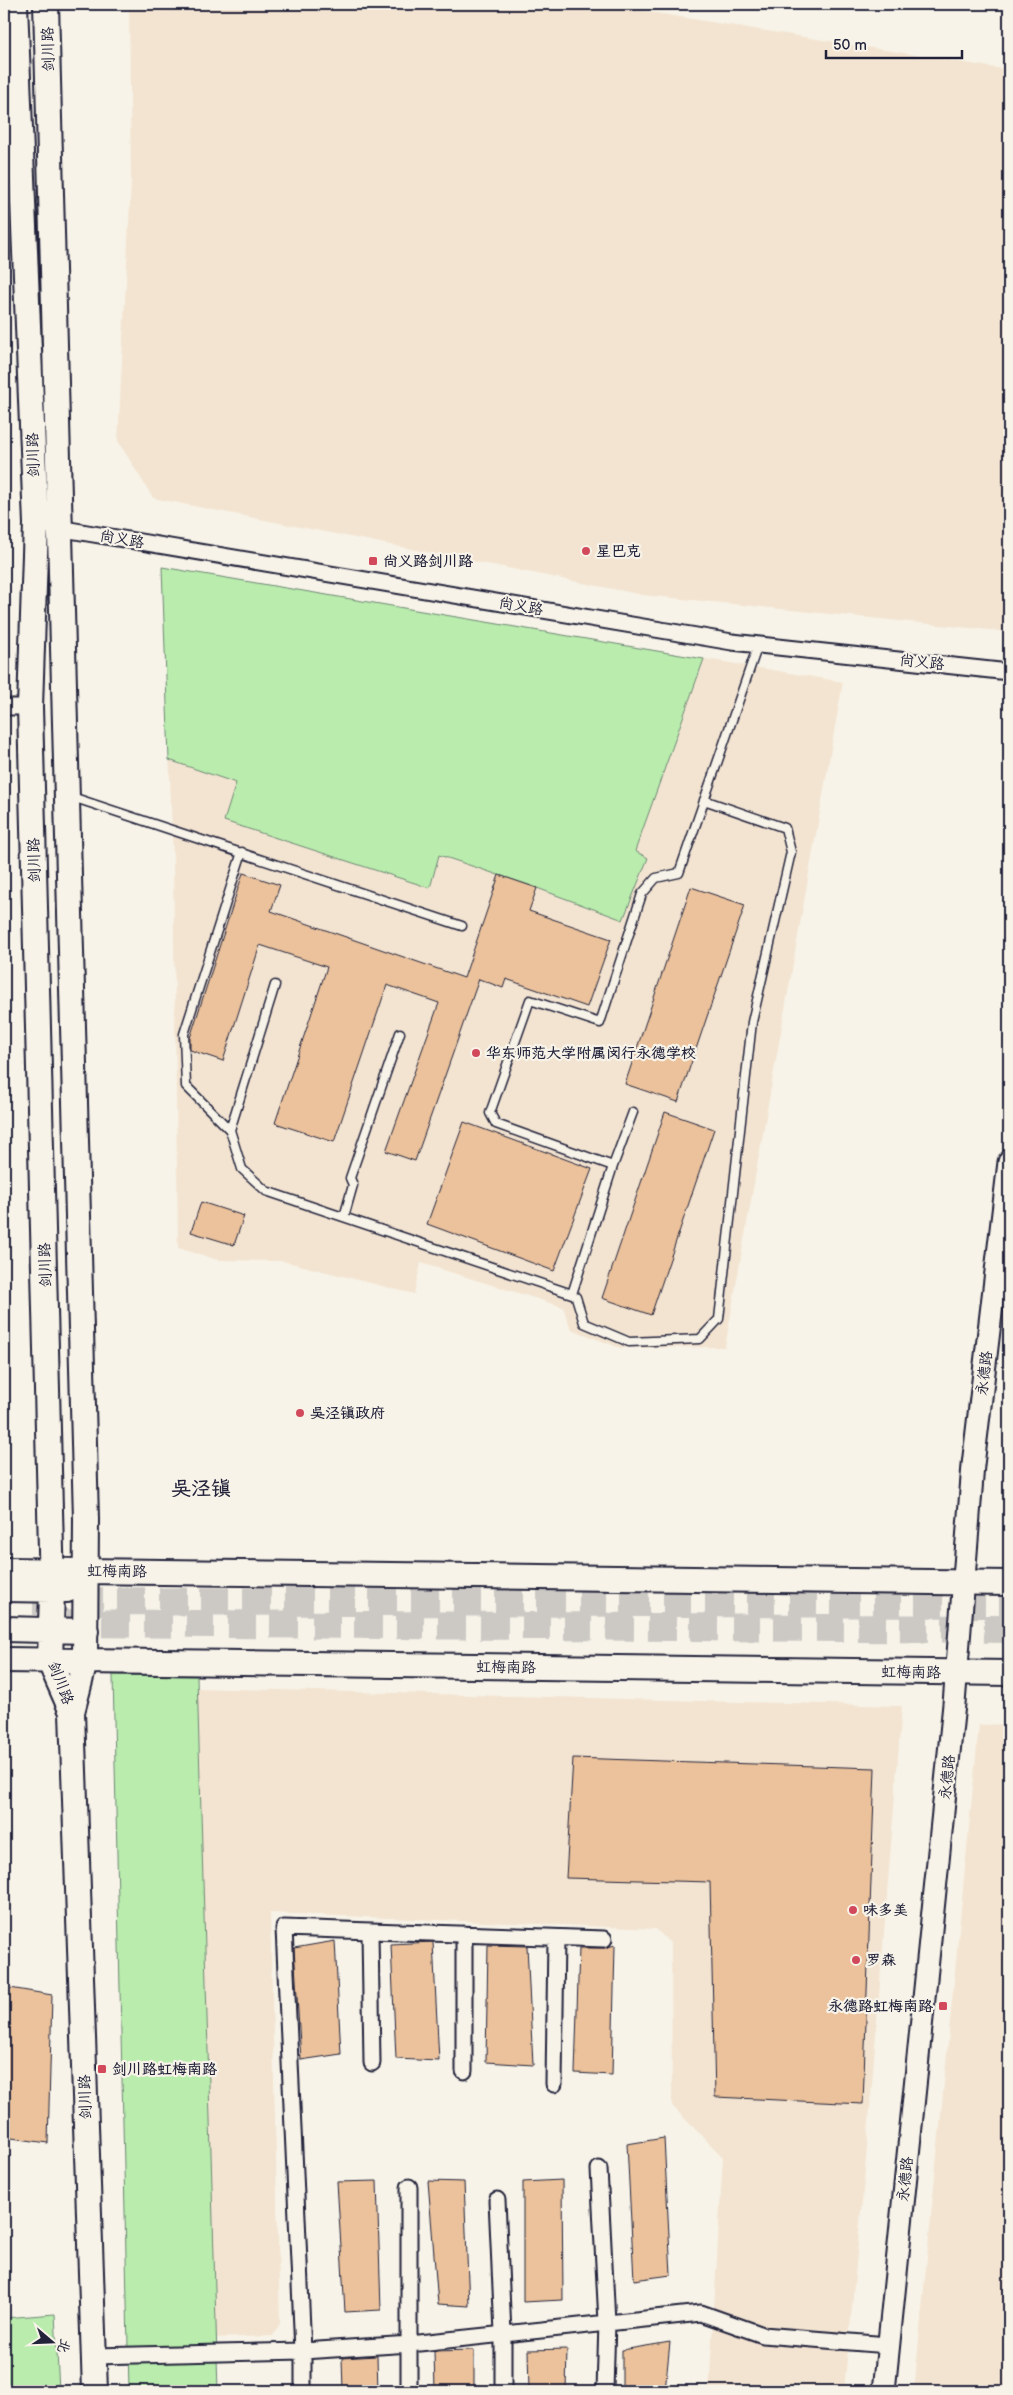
<svg xmlns="http://www.w3.org/2000/svg" width="1013" height="2395" viewBox="0 0 1013 2395" font-family="'Balsamiq Sans','LXGW WenKai TC',sans-serif">
	<style>
		.built { fill: #f3e4d1 }
		.green { fill: #b9ecad; stroke: #6e8774 }
		.building { fill: #ebc29b; stroke: #22223b }
		.lines { fill: none; stroke-linecap: round; stroke-linejoin: round }
		.highway-tunnel { stroke: #ccc9c5; stroke-width: 28; stroke-dasharray: 28 14; stroke-linecap: butt }
		.lane-casing { stroke: #22223b; stroke-width: 11 }
		.street-casing { stroke: #22223b; stroke-width: 19 }
		.secondary-casing { stroke: #22223b; stroke-width: 25 }
		.primary-casing { stroke: #22223b; stroke-width: 28 }
		.lane { stroke: #f7f3e8; stroke-width: 8 }
		.street { stroke: #f7f3e8; stroke-width: 15 }
		.secondary { stroke: #f7f3e8; stroke-width: 21 }
		.primary { stroke: #f7f3e8; stroke-width: 24 }
		.poi-dot { fill: #d1495b; stroke: #f7f3e8; stroke-width: 2 }
		.labels { text-anchor: middle; stroke-width: 4.5; stroke-linejoin: round; paint-order: stroke }
		.street-label { font-size: 15px; fill: #22223b; stroke: #f7f3e8 }
		.poi-label { font-size: 15px; font-weight: bold; fill: #22223b; stroke: #f7f3e8; text-anchor: start }
		.district-label { font-size: 20px; font-weight: bold; fill: #22223b; stroke: #f7f3e8 }
	</style>
	<rect width="100%" height="100%" fill="#f7f3e8"/>
	<filter id="ink" filterUnits="userSpaceOnUse"><feTurbulence type="fractalNoise" baseFrequency=".02" numOctaves="2"/><feDisplacementMap in="SourceGraphic" scale="10" xChannelSelector="R" yChannelSelector="G"/><feConvolveMatrix kernelMatrix="1 2 1 2 8 2 1 2 1" color-interpolation-filters="sRGB"/></filter>
	<g filter="url(#ink)">
		<path class="built" d="M129 4H599L1009 70V632L643 595 153 498 118 441 131 182Z
			M162 567 843 682 725 1347 620 1348 571 1329 563 1307 421 1263 414 1294 283 1261 218 1260 178 1248 173 859Z
			M197 1688 902 1706 866 2159 844 2391H709L723 2157 672 2106 671 1944 656 1929 270 1913 280 2323 273 2336 214 2338Z
			M1009 1724V2391H914L979 1725Z"/>
		<path class="green" d="M162 567 704 659 635 851 648 858 623 920 537 888 439 855 430 888 224 821 236 783 169 760Z
			M113 1675 197 1676 218 2391H129Z
			M55 2314 59 2391H4V2318Z"/>
		<path class="building" d="M243 873 280 885 271 911 464 978 499 875 537 888 529 911 611 939 587 1007 506 979 503 988 479 979 415 1161 386 1151 439 1003 387 985 334 1142 275 1123 327 967 260 945 223 1061 190 1050V1038Z
			M691 887 745 905 678 1102 625 1084Z
			M665 1112 714 1129 651 1315 602 1298Z
			M464 1122 592 1169 554 1271 427 1224Z
			M201 1202 244 1216 234 1245 191 1232Z
			M573 1758 875 1768 863 2104 715 2097 710 1882 566 1878Z
			M335 1941 341 2054 301 2060 294 1948Z
			M433 1942 439 2061 396 2059 391 1944Z
			M488 1945 527 1946 533 2065 486 2062Z
			M615 1945 612 2075 575 2073 579 1948H604Z
			M4 1987 52 1995 48 2143 4 2137Z
			M664 2138 671 2275 634 2280 627 2144Z
			M562 2180 563 2300 523 2302V2182Z
			M377 2181 381 2310 345 2312 337 2182Z
			M428 2181 464 2182 469 2306 438 2304Z
			M670 2342 665 2391H622V2350Z
			M567 2349 566 2391H529L528 2350Z
			M474 2350V2391H435L434 2351Z
			M377 2356 378 2391H343L342 2358Z"/>
		<g class="lines">
			<path class="highway-tunnel" d="M33 1601 1009 1604
				M60 1623 1009 1629"/>
			<defs>
				<path id="lane" d="M69 796 462 926
					M242 852 184 1034 186 1086 230 1130 242 1169 266 1191 572 1294 613 1166 496 1124 490 1113 530 1000 600 1023 642 894 656 878 679 873 758 645
					M230 1130 275 985
					M613 1166 633 1112
					M344 1217 353 1185 350 1178 400 1033
					M576 1297 584 1323 629 1342 700 1339 719 1319 752 1022 791 852 785 828 704 800"/>
				<path id="street" d="M52 527 732 642 1009 672
					M4 707H30
					M370 1931 372 2063
					M464 1934V2071
					M604 1939 284 1928 303 2351 410 2344 701 2313 763 2335 888 2345
					M554 2084 556 1938
					M599 2169 607 2322 605 2391
					M409 2187V2391
					M497 2200 503 2333V2391
					M94 2356 303 2351V2391"/>
				<path id="secondary" d="M884 2391 954 1704 973 1465 1009 1162"/>
				<path id="primary" d="M15 4 36 524 30 707 52 1590 50 1662 72 1712
					M46 4 86 1519 85 1662 72 1712 95 2391
					M4 1570 1009 1583
					M4 1589 67 1590
					M4 1629 86 1631
					M4 1660 1009 1673"/>
			</defs>
			<use href="#lane" class="lane-casing"/>
			<use href="#street" class="street-casing"/>
			<use href="#secondary" class="secondary-casing"/>
			<use href="#primary" class="primary-casing"/>
			<use href="#lane" class="lane"/>
			<use href="#street" class="street"/>
			<use href="#secondary" class="secondary"/>
			<use href="#primary" class="primary"/>
		</g>
	</g>
	<g class="poi-dot">
		<circle cx="586" cy="551" r="5"/>
		<rect x="368" y="556" width="10" height="10" rx="2.5"/>
		<circle cx="476" cy="1053" r="5"/>
		<circle cx="300" cy="1413" r="5"/>
		<circle cx="853" cy="1910" r="5"/>
		<circle cx="856" cy="1960" r="5"/>
		<rect x="938" y="2001" width="10" height="10" rx="2.5"/>
		<rect x="97" y="2064" width="10" height="10" rx="2.5"/>
	</g>
	<g class="labels">
		<g class="street-label">
			<text transform="translate(48 49) rotate(-91)" y="5">剑川路</text>
			<text transform="translate(33 455) rotate(-92)" y="5">剑川路</text>
			<text transform="translate(122 539) rotate(10)" y="5">尚义路</text>
			<text transform="translate(521 606) rotate(10)" y="5">尚义路</text>
			<text transform="translate(922 662) rotate(6)" y="5">尚义路</text>
			<text transform="translate(34 860) rotate(-91)" y="5">剑川路</text>
			<text transform="translate(45 1265) rotate(-92)" y="5">剑川路</text>
			<text transform="translate(984 1373) rotate(-83)" y="5">永德路</text>
			<text transform="translate(117 1571) rotate(1)" y="5">虹梅南路</text>
			<text transform="translate(506 1667) rotate(1)" y="5">虹梅南路</text>
			<text transform="translate(911 1672) rotate(1)" y="5">虹梅南路</text>
			<text transform="translate(61 1683) rotate(69)" y="5">剑川路</text>
			<text transform="translate(947 1777) rotate(-84)" y="5">永德路</text>
			<text transform="translate(85 2097) rotate(-92)" y="5">剑川路</text>
			<text transform="translate(905 2179) rotate(-84)" y="5">永德路</text>
		</g>
		<g class="poi-label">
			<text x="596" y="556">星巴克</text>
			<text x="383" y="566">尚义路剑川路</text>
			<text x="486" y="1058">华东师范大学附属闵行永德学校</text>
			<text x="310" y="1418">吴泾镇政府</text>
			<text x="863" y="1915">味多美</text>
			<text x="866" y="1965">罗森</text>
			<text x="933" y="2011" text-anchor="end">永德路虹梅南路</text>
			<text x="112" y="2074">剑川路虹梅南路</text>
		</g>
		<g class="district-label">
			<text x="201" y="1495">吴泾镇</text>
		</g>
	</g>
	<rect width="1013" height="2395" fill="none" stroke="#f7f3e8" stroke-width="20"/>
	<rect x="10" y="10" width="993" height="2375" fill="none" stroke="#22223b" stroke-width="2" filter="url(#ink)"/>
	<g transform="translate(52 2342) rotate(109)" stroke="#f7f3e8" stroke-width="4" paint-order="stroke">
	<path d="M0-4L9 19L0 12L-9 19Z" fill="#22223b"/>
	<text y="-8" font-size="14" font-weight="bold" text-anchor="middle" fill="#22223b">北</text>
	</g>
	<path d="M826 50v8h136v-8" fill="none" stroke="#22223b" stroke-width="2.5"/>
	<text x="833" y="50" font-size="15" fill="#22223b" stroke="#f7f3e8" stroke-width="4" paint-order="stroke">50 m</text>
</svg>
